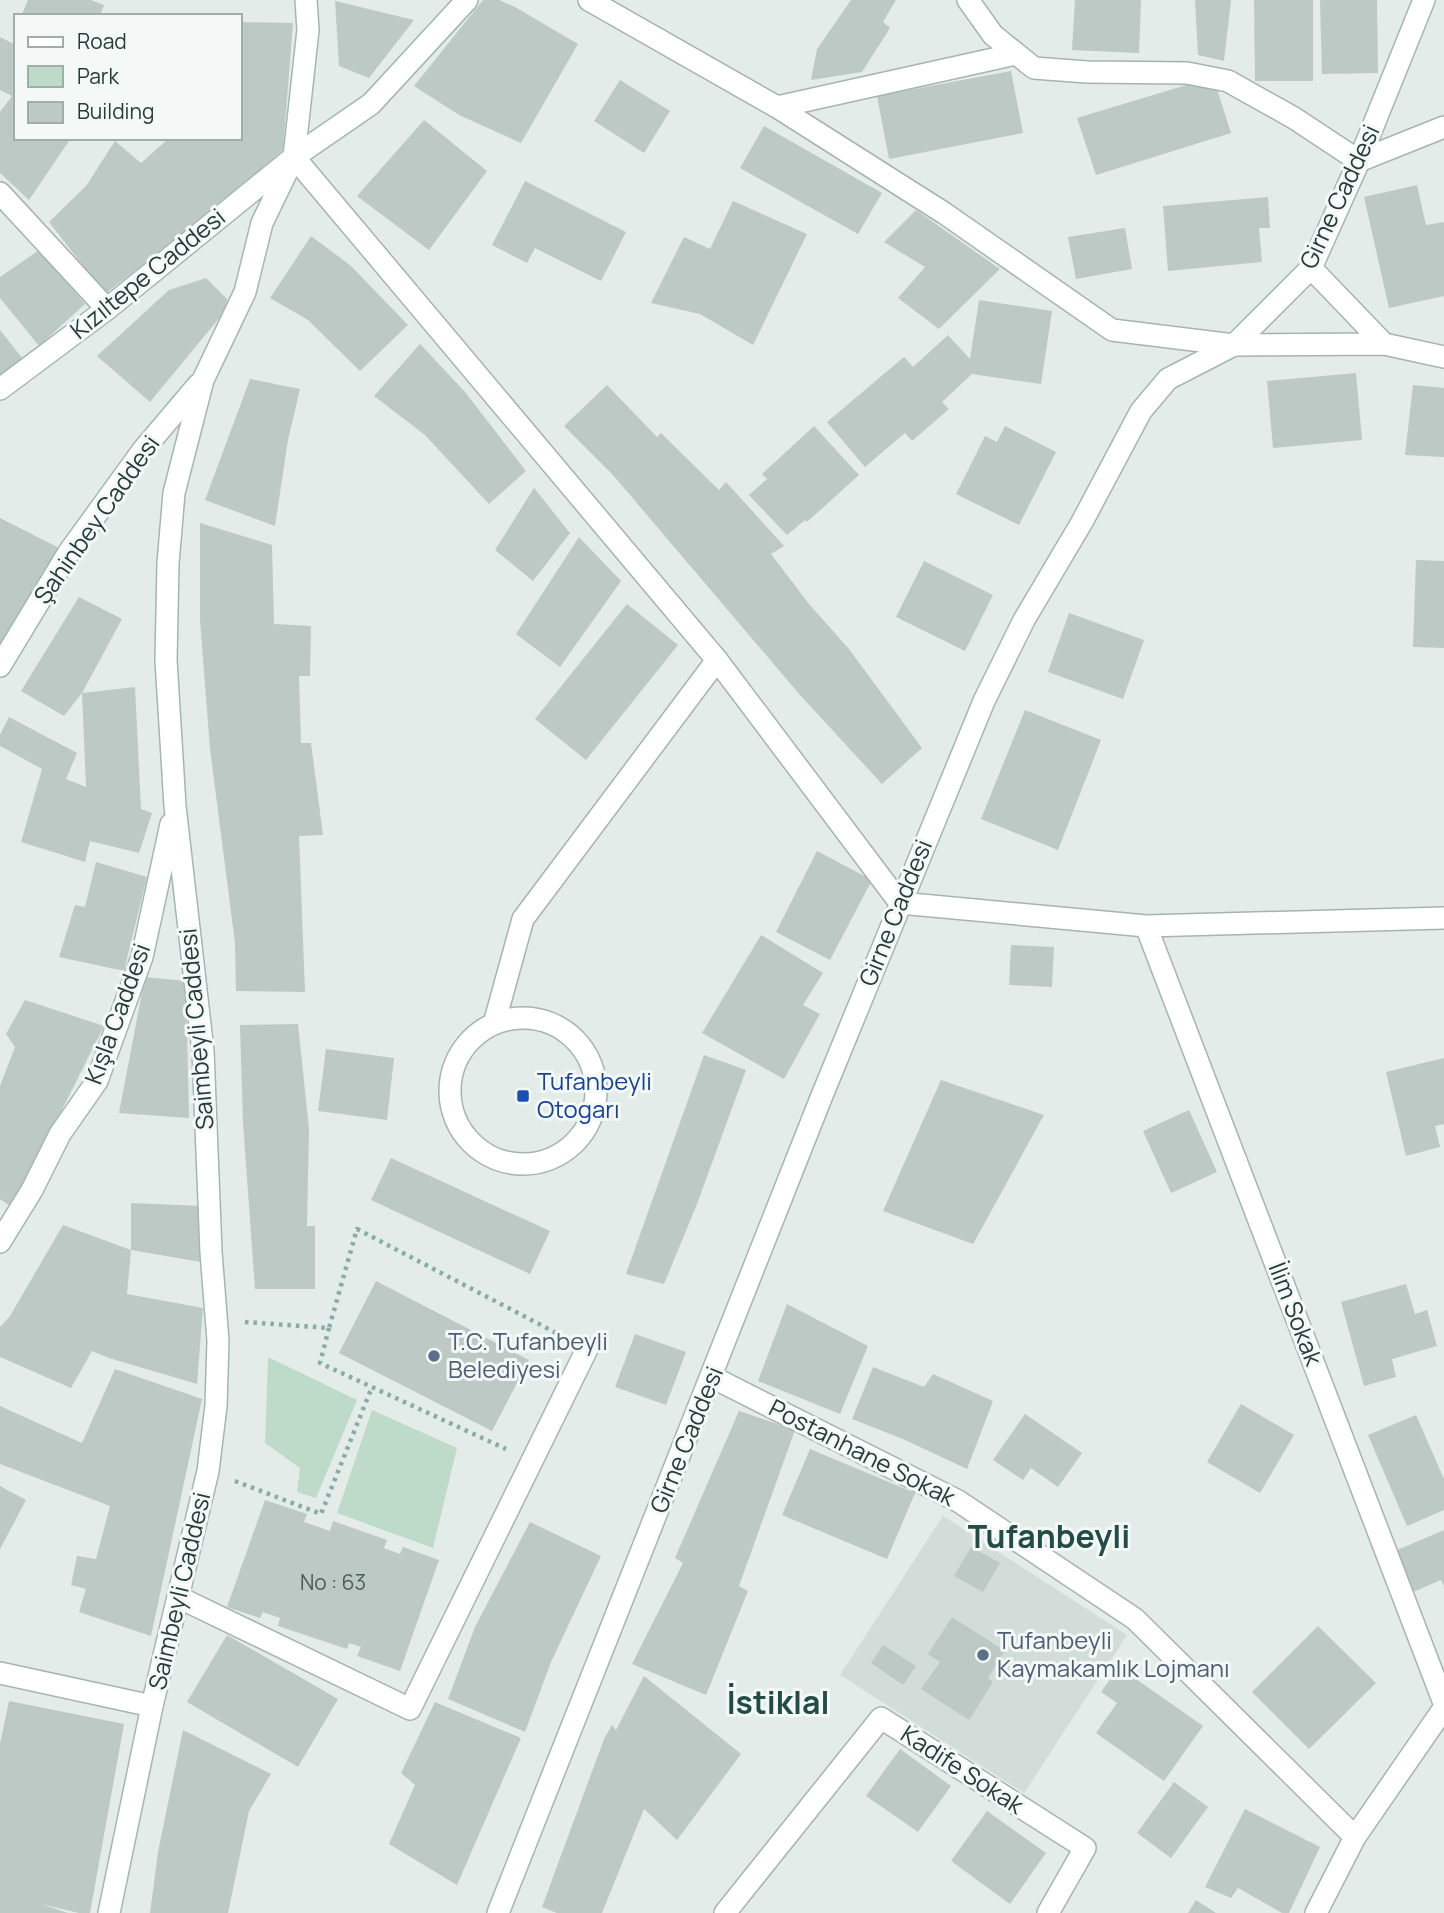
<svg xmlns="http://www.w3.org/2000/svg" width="1444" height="1913" viewBox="0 0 1444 1913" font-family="Manrope,sans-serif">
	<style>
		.built { fill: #d2dcd8 }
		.green { fill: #bedbc9 }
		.building { fill: #bcc9c5 }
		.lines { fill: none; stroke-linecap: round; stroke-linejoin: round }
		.lane-casing { stroke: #a6b4b0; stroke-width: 24 }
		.street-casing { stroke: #a6b4b0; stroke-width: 24 }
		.secondary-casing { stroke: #a3b7b2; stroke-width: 24 }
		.path { stroke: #87aca5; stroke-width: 4.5; stroke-dasharray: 3.5 5; stroke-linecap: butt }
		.lane { stroke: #fff; stroke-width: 21 }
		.street { stroke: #fff; stroke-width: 21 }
		.secondary { stroke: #fff; stroke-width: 21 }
		.transit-dot { fill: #1a4fb4; stroke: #f4f9f7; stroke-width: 2.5 }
		.service-dot { fill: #5c6f8a; stroke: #f4f9f7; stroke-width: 2.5 }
		.labels { text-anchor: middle; stroke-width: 6; stroke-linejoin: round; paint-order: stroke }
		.number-label { font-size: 21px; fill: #4b5f5b }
		.street-label { font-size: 24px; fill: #253c38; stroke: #f4f9f7 }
		.transit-label { font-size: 24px; fill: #164399; stroke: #f4f9f7; text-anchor: start }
		.service-label { font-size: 24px; fill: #4e5e75; stroke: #f4f9f7; text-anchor: start }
		.district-label { font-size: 32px; font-weight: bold; fill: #224c46; stroke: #f4f9f7 }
	</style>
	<rect width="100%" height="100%" fill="#e3ece9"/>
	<path class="built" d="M943 1516 1127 1635 1024 1793 840 1675Z"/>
	<path class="green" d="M268 1357 357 1400 316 1498 297 1492 300 1468 265 1443Z
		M372 1410 457 1448 433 1548 337 1513Z"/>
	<path class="building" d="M28 0H91L104 5 100 16H21Z
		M483 0H499L515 7 578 44 521 143 459 115 414 86Z
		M851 0H896L883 22 890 28 862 72 811 80 817 49Z
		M1075 0H1141L1139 53 1072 50Z
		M1195 0H1231L1224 61 1198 55Z
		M1254 0H1313V81H1255Z
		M1320 0H1377L1378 73 1322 74Z
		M335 1 414 20 369 78 339 66Z
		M240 22 293 23 283 150 205 216 105 294 49 222 86 186 115 141 141 163 169 138H240Z
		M0 37 16 45V138H71L29 200 0 173V112L12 96 0 90Z
		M1011 71 1023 133 889 159 877 96Z
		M620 80 670 111 644 153 594 121Z
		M1193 83 1216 86 1231 133 1096 175 1077 118Z
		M424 120 487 171 429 250 357 196Z
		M764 126 882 193 858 234 740 168Z
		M525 181 626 232 601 281 535 248 527 263 492 245Z
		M1417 185 1426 225 1444 222V296L1389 308 1364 197Z
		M1268 197 1270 228H1259L1262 262 1168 271 1163 206Z
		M733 201 807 234 753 345 700 314 651 303 684 237 710 249Z
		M916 210 1000 269 939 329 898 298 925 267 884 242Z
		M1125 228 1132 269 1076 279 1068 237Z
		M311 236 350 265 408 325 360 371 308 320 270 298Z
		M39 250 85 304 39 346 0 298V277Z
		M206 278 227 299 225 311 150 402 97 356 169 290Z
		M979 300 1052 311 1041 384 972 374 942 402 949 409 912 441 905 433 865 467 827 422 904 357 913 367 948 335 970 359Z
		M0 330 23 359 0 377Z
		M420 344 465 392 526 471 489 504 425 435 374 396Z
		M1356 373 1362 440 1273 448 1267 381Z
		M250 379 300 389 288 440 275 526 205 500Z
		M607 385 657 437 661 433 719 490 726 482 784 546 771 554 809 604 849 649 922 748 882 784 800 695 613 475 564 426Z
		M1413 385 1444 388V457L1405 455Z
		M814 426 859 475 807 522 805 520 787 535 749 495 767 479 762 474Z
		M1005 426 1056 452 1019 525 956 494 985 436 997 442Z
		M534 488 570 533 533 581 495 550Z
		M0 518 61 549 0 653Z
		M200 523 272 545 274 624 311 626 310 676H299L301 743H311L323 835 299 836 305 992 236 991 235 943 210 749 200 620Z
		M579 537 621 581 560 667 516 634Z
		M1416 560 1444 561V648L1413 647Z
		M924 561 993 595 965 651 896 617Z
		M79 597 122 619 82 693 64 716 21 691Z
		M627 604 678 645 586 760 535 719Z
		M1069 613 1144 640 1123 699 1048 672Z
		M135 687 141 809 152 813 139 853 90 841 85 862 21 842 42 769 0 746V735L9 717 77 753 66 779 86 787 82 693Z
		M1025 710 1101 740 1058 850 981 819Z
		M817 851 872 880 830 960 776 932Z
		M96 862 147 877 124 971 59 957 75 905 85 907Z
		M761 935 823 973 803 1005 820 1014 784 1079 702 1033Z
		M1011 945 1054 947 1052 987 1009 985Z
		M145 977 186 981 189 1118 119 1113Z
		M25 1000 104 1026 13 1208 0 1199V1086L15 1047 6 1034Z
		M298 1024 309 1129 307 1226H315V1289H255L243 1123 240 1025Z
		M326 1049 394 1058 387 1120 318 1111Z
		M704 1055 746 1070 697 1204 664 1284 626 1274Z
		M1444 1058V1124L1435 1126 1440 1147 1406 1156 1386 1072Z
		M941 1080 1044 1115 973 1244 883 1211Z
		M1189 1110 1217 1172 1171 1193 1143 1131Z
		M391 1158 550 1231 530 1274 371 1200Z
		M131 1203 202 1206 201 1262 131 1250 127 1294 203 1308 197 1384 109 1358 92 1351 71 1388 0 1357V1327L10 1316 63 1225 131 1250Z
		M376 1281 529 1360 492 1431 339 1353Z
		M1406 1284 1415 1314 1427 1310 1437 1346 1392 1359 1396 1377 1364 1386 1341 1302Z
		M787 1304 868 1346 840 1414 758 1381Z
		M635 1334 686 1352 666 1405 615 1387Z
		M873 1367 924 1387 933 1374 993 1401 967 1469 903 1439 852 1419Z
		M115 1369 202 1399 151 1636 79 1612 86 1589 71 1585 77 1556 96 1559 110 1506 0 1464V1406L82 1443Z
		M1241 1404 1294 1435 1260 1493 1207 1462Z
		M739 1411 795 1430 739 1586 748 1591 706 1695 632 1664 683 1563 675 1558Z
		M1025 1414 1082 1453 1058 1487 1031 1468 1023 1480 993 1460Z
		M1416 1415 1444 1479V1510L1407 1526 1368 1435Z
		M810 1449 915 1493 887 1559 782 1515Z
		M0 1486 26 1500 0 1549Z
		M265 1500 307 1514 304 1522 330 1531 333 1521 387 1540 384 1548 400 1554 403 1547 439 1560 400 1671 357 1656 361 1647 349 1643 347 1649 278 1626 280 1618 263 1612 260 1618 227 1607Z
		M530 1522 601 1556 551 1662 525 1732 448 1699 475 1627Z
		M1444 1530V1586L1441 1580 1413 1592 1395 1551Z
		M971 1547 1000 1563 983 1592 954 1576Z
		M952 1617 1005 1651 988 1678 993 1682 969 1720 921 1689 940 1662 928 1654Z
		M1318 1626 1376 1683 1309 1749 1252 1692Z
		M227 1635 338 1699 298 1767 187 1702Z
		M883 1645 916 1666 903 1685 871 1663Z
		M1119 1667 1203 1726 1164 1781 1096 1733 1117 1703 1101 1692Z
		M644 1676 741 1754 677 1840 644 1809 602 1913H557L542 1907 604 1739 612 1725 616 1730Z
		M9 1701 124 1724 90 1913H79L41 1904 68 1913H0V1744Z
		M435 1702 521 1738 457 1885 389 1844 415 1785 401 1773Z
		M183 1730 271 1774 249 1811 228 1913H150L158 1852Z
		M900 1749 951 1786 918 1832 866 1796Z
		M1174 1782 1208 1807 1171 1858 1137 1833Z
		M1245 1809 1320 1847 1289 1913H1282L1238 1888 1231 1898 1205 1887Z
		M987 1811 1046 1853 1010 1904 951 1861Z
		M1196 1900 1216 1913H1188Z"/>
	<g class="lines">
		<defs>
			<path id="lane" d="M450 1091a73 73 0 1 1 146 0a73 73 0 1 1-146 0Z
				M494 1024 523 919 717 660
				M178 1597 410 1709 587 1349"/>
			<path id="street" d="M589 0 777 107 944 213 1112 330 1234 345 1384 344 1444 357
				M968 0 993 35 1034 68 1087 72 1187 73 1228 81 1294 118 1359 161 1444 127
				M777 107 1016 54
				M294 157 717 660 900 903 1146 926 1444 918
				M0 193 107 309
				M1311 268 1384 344
				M1146 926 1444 1703
				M712 1377 958 1501 1135 1619 1355 1837
				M0 1673 152 1706
				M725 1913 881 1718 1085 1848 1048 1913
				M1316 1913 1355 1837 1444 1708"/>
			<path id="secondary" d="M0 389 107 309 294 157 371 104 467 0
				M0 666 69 552 143 450 198 385
				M0 1242 32 1190 60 1134 97 1081 142 957 171 824
				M109 1913 152 1706 208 1471 216 1406 218 1341 211 1252 203 1051 175 806 166 660 168 563 174 493 203 380 245 292 262 223 294 157 308 30 306 0
				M498 1913 821 1098 984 701 1024 620 1082 522 1141 411 1168 379 1234 345 1311 268 1359 161 1424 0"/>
		</defs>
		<use href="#lane" class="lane-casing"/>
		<use href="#street" class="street-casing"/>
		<use href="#secondary" class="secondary-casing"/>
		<path class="path" d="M245 1322 329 1328 357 1229 562 1336
			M329 1328 320 1363 506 1449
			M235 1481 321 1514 372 1387"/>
		<use href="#lane" class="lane"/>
		<use href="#street" class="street"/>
		<use href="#secondary" class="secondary"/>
	</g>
	<rect class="transit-dot" x="516" y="1089" width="14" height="14" rx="3.5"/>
	<g class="service-dot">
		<circle cx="434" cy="1356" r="7"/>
		<circle cx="983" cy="1655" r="7"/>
	</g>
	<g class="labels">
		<g class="number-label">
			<text x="333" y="1590">No : 63</text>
		</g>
		<g class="street-label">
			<text transform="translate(1340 197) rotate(-65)" y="8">Girne Caddesi</text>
			<text transform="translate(148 274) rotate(-39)" y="8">Kızıltepe Caddesi</text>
			<text transform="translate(97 520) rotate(-55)" y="8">Şahinbey Caddesi</text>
			<text transform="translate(896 913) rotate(-68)" y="8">Girne Caddesi</text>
			<text transform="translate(118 1014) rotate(-70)" y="8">Kışla Caddesi</text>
			<text transform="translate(197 1029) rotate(-95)" y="8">Saimbeyli Caddesi</text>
			<text transform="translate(1295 1314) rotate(69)" y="8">İlim Sokak</text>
			<text transform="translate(687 1440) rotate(-68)" y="8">Girne Caddesi</text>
			<text transform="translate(862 1453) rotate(27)" y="8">Postanhane Sokak</text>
			<text transform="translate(180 1591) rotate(-77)" y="8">Saimbeyli Caddesi</text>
			<text transform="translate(962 1770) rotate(33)" y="8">Kadife Sokak</text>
		</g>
		<g class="transit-label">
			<text x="537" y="1090">Tufanbeyli<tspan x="537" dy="28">Otogarı</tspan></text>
		</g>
		<g class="service-label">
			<text x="448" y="1350">T.C. Tufanbeyli<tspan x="448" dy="28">Belediyesi</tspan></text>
			<text x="997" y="1649">Tufanbeyli<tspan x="997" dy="28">Kaymakamlık Lojmanı</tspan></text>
		</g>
		<g class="district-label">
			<text x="1049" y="1548">Tufanbeyli</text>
			<text x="778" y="1714">İstiklal</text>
		</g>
	</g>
	<rect x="14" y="14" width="228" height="126" fill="#f4f9f7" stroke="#a1adab" stroke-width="2"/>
	<rect x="28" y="37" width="35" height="10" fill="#ffffff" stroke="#a1adab" stroke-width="2"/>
	<text x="77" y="49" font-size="21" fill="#253c38">Road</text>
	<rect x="28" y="66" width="35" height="21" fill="#bedbc9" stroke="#a1adab" stroke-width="2"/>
	<text x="77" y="84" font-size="21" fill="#253c38">Park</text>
	<rect x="28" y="102" width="35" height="21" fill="#bcc9c5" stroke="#a1adab" stroke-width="2"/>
	<text x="77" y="119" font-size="21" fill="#253c38">Building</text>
</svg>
